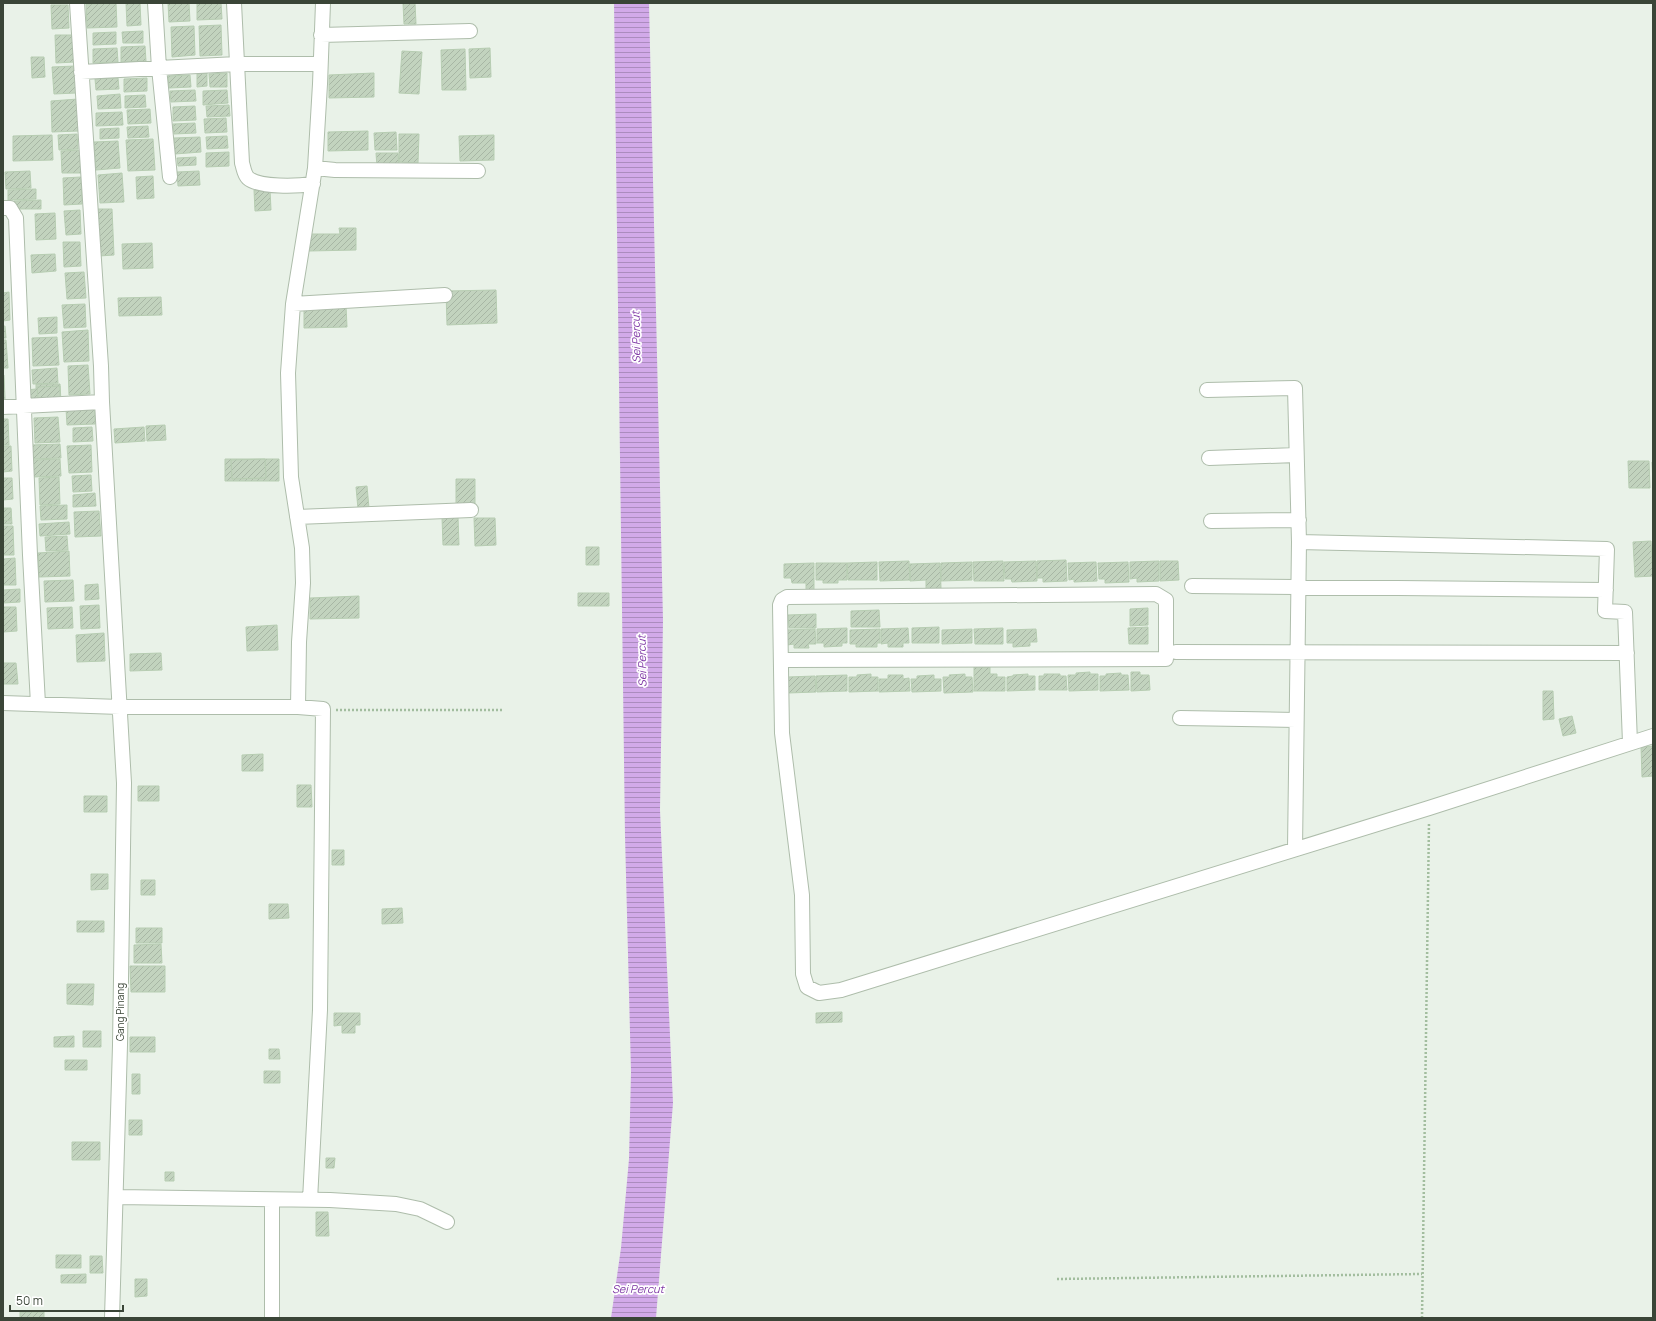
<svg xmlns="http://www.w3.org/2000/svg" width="1656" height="1321" viewBox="0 0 1656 1321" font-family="Manrope,sans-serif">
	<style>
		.water { fill: url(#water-rules) }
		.building { fill: url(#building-hatch); stroke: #b7cdb2 }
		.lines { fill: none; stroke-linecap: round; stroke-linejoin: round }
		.street-casing { stroke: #aebdab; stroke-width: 16 }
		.path { stroke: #a2bd9e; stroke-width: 2.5; stroke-dasharray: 2 2; stroke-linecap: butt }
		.street { stroke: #fff; stroke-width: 14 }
		.labels { text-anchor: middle; stroke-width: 3.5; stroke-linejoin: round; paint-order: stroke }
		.street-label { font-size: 10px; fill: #3a4537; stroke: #fff }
		.water-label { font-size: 11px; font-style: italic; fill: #803ba6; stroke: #fff }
	</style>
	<defs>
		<pattern id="water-rules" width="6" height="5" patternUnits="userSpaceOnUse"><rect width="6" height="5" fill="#d2aae9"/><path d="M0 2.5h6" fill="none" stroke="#ab8cbe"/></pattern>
		<pattern id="building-hatch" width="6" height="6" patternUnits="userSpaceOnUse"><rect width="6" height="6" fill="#c2d3be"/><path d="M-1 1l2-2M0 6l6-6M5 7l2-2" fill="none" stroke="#a7b6a4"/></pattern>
	</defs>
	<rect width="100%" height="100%" fill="#e9f2e8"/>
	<path class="water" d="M614 3H649L663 620 660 810 673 1103 656 1318H611L621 1248 629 1159 631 1072 625 836Z"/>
	<path class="building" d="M116 3 117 27 87 28 86 4Z
		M126 3H140L141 25 127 26Z
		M168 3H189L190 21 169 22Z
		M197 3H221L222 19 197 20Z
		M403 3H415L416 24H404Z
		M51 5H68L69 28 52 29Z
		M221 25 222 55 200 56 199 26Z
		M194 26 195 55 172 57 171 27Z
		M143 31V43H123L122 32Z
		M116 32V44L93 45V33Z
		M55 35H73L75 62 56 63Z
		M145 46 146 61 121 62V47Z
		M117 48 118 62 93 63V49Z
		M490 48 491 77 470 78 469 49Z
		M465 49 466 90H442L441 50Z
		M402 51 422 52 419 94 399 93Z
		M31 57H44L45 77 32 78Z
		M75 66 76 93 54 94 52 67Z
		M207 73V86L197 87V74Z
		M227 73V87H210L209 74Z
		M374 73V97L329 98V75Z
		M190 75 191 87 169 88 168 76Z
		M118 78 119 89 96 90 95 79Z
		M147 78V91L124 92V79Z
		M195 90 196 101 171 102 170 91Z
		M227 90 228 103 203 105V91Z
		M120 94 121 108 98 109 97 96Z
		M145 95 146 107 125 108V96Z
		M78 99 79 131 52 132 51 101Z
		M229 105 230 116 207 117 206 106Z
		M195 106 196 120 173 121V107Z
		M150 109 151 123 128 124 127 110Z
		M122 112 123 125 96 126V113Z
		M226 118 227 132 205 133 204 119Z
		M195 123 196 133 174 134 173 124Z
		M148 126 149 137 128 138 127 127Z
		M119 128V138L100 139V129Z
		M368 131V150L328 151V132Z
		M396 132 397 150H375L374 133Z
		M77 134 78 149 59 150 58 135Z
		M399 134H419L418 163 399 162Z
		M52 135 53 160 13 161V136Z
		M494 135V160L460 161 459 136Z
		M227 136 228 148 207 149 206 137Z
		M200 137 201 152 175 154 174 138Z
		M153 139 155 170 128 171 126 140Z
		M118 141 120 168 96 170 94 142Z
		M81 150 82 173H62L61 151Z
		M229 152V166L206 167V153Z
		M376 153H398L399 166 377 167Z
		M196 157V165L178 166 177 158Z
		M30 171 31 188 6 189 5 172Z
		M199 171 200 185 178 186 177 172Z
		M122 173 124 202 100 203 98 175Z
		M153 176 154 198 137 199 136 177Z
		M81 177 82 204 64 205 63 178Z
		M36 189V199L8 200V190Z
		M254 190H270L271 210 255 211Z
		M41 200V209H14V201Z
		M97 209H112L114 255 99 256Z
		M80 210 81 234 66 235 64 211Z
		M55 213 56 239 36 240 35 214Z
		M339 228H356V250L309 251 308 234H340Z
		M63 242H80L81 266 64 267Z
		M152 243 153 268 123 269 122 244Z
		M55 254 56 271 32 273 31 255Z
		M84 272 86 298 67 299 65 273Z
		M496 290 497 323 447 325 446 291Z
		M9 292 10 320 3 321V293Z
		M161 297 162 315 119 316 118 298Z
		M85 304 86 327 64 328 62 305Z
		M346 306 347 327 304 328V307Z
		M57 317V333L39 334 38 318Z
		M3 326H5L6 338H3Z
		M88 330 89 361 64 362 62 332Z
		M57 337 59 365 33 366 32 338Z
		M3 340H6L8 368H3Z
		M88 365 90 394 69 395 68 366Z
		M57 368 58 383 33 384 32 370Z
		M3 375H4L5 399H3Z
		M36 384H60L61 402 27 403 26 390 36 389Z
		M60 386V398L38 399 37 387Z
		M95 407V424L67 425 66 409Z
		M58 417 60 442 35 443 34 418Z
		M3 419H8L9 445H3Z
		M165 425 166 440 147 441 146 426Z
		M92 427 93 441 73 442V428Z
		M144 427 145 441 115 443 114 429Z
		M60 444 61 458 31 459V445Z
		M91 445 92 472 69 473 67 446Z
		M3 446H11L12 471 3 472Z
		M60 459 61 476 32 477V460Z
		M225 459H279V481H225Z
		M265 459 266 478 232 479 231 460Z
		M1628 461H1649L1650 488H1629Z
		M1652 462H1653V485Z
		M91 475 92 491 73 492 72 476Z
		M59 477 60 504 40 505 39 478Z
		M3 478H12L13 499 3 500Z
		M456 479H475V504L456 505Z
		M367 486 369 508 358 509 356 487Z
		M95 493 96 506 73 507V495Z
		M67 505V519L41 520 40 506Z
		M3 508H11V520L3 521Z
		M3 509H11L12 524H3Z
		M99 511 101 536 75 537 74 512Z
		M458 517 459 545H443L442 518Z
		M474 518H495L496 545 475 546Z
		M69 522 70 534 40 536 39 524Z
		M3 526H13L14 555H3Z
		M67 536 68 550 46 551 45 537Z
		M1651 541 1653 576 1635 577 1633 542Z
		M586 547H599V565H586Z
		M69 551 70 576 39 577 38 553Z
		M15 558 16 585H3V559Z
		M1066 560 1067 581 1043 582V578H1037V561Z
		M909 561 910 580 880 581 879 562Z
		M1003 561 1004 581H974L973 562Z
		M1036 561 1037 581 1012 582 1011 579H1005L1004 562Z
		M1159 561V581L1137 582V578L1130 579V562Z
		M1160 561H1178L1179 580 1160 581Z
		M877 562V580H848L847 563Z
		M972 562V580L941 581V563Z
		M1096 562 1097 581 1074 582V579L1069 580 1068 563Z
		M1128 562 1129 582 1105 583V579H1099L1098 563Z
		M814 563V591H806V583H792L791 578H784V564Z
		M816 563H847V580H838V583H823V580H816Z
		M940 563 941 588 926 589V580L910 581V564Z
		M73 580 74 601 45 602 44 581Z
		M98 584 99 599 85 600V585Z
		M20 589V602L3 603V590Z
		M578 593H609V606H578Z
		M359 596V618L310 619V598Z
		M99 605 100 628 81 629 80 606Z
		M3 607H16L17 631 3 632Z
		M72 607 73 628 48 629 47 608Z
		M1148 608V625L1130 626V609Z
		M879 610 880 627H851V611Z
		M816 614V628H789L788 615Z
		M277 625 278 650 247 651 246 627Z
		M939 627V643H912V628Z
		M1148 627V644H1129L1128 628Z
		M847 628V643H842V646L824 647V643H817V629Z
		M908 628 909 643H903V647H888V643L881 644V629Z
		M1003 628V644H975L974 629Z
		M815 629 816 644H808L809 648H794V644L787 645V630Z
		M880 629V643H877V647H856V644H850V630Z
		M972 629V643L942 644V630Z
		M1036 629 1037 642H1030V646L1013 647V643H1007V630Z
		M104 633 105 661 77 662 76 635Z
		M161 653 162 670 130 671V654Z
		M3 663H16L18 684H3Z
		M974 667H990V674H997V677H1005V691H974Z
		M1090 672V674H1098V690L1069 691 1068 675H1076V673Z
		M1131 672H1140V675H1149L1150 690 1131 691Z
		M1121 673V675H1128L1129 690 1100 691V676H1106V674Z
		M871 674V677H878V691L849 692V677H857V675Z
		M965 674V677H972L973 692 944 693 943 677H950L949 675Z
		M1028 674V676H1035V690L1007 691V677L1013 676V675Z
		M1044 674H1060V676H1066L1067 690H1039V676H1044Z
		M847 675V691L817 692 816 676Z
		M888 675H903V679L909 678 910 691 879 692V679H888Z
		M934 675V679H941V691L912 692 911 679H917V676Z
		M815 676 816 692 788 693V677Z
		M1543 691H1553L1554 719 1543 720Z
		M1572 716 1576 733 1563 736 1559 719Z
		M1653 746V776L1642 777 1641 747Z
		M263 754V771H242V755Z
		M297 785H311L312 807H297Z
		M138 786H159V801H138Z
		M84 796H107V812H84Z
		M332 850H344V865H332Z
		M91 874H108V889L91 890Z
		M141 880H155V895H141Z
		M269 904H288L289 918 269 919Z
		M402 908 403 923 382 924V909Z
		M77 921H104V932H77Z
		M136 928H162V943H136Z
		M161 944 162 963H134V945Z
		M130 966H165V992H131Z
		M67 984H94L93 1005 67 1004Z
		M842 1012V1022L816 1023V1013Z
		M334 1013H360V1025H355V1033H342V1025L334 1026Z
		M83 1031H101V1047H83Z
		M74 1036V1047H54V1037Z
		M130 1037H155V1052H130Z
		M269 1049H279L280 1059H269Z
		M65 1060H87V1070H65Z
		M264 1071H280V1083H264Z
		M132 1074H140V1094H132Z
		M129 1120H142V1135H129Z
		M72 1142H100V1160H72Z
		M326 1158H335L334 1168H326Z
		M165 1172H174V1181H165Z
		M316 1212H328L329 1236H316Z
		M56 1255H81V1268H56Z
		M90 1256H102L103 1273H90Z
		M86 1274V1283H61V1275Z
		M135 1279H147V1296L135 1297Z
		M20 1312H44V1318H20Z"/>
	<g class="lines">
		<defs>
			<path id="street" d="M77 3 101 366 102 402 124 783 120 1045 112 1318
				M155 3 159 68 170 177
				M234 3 242 163C244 169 244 174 248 178 259 188 298 186 313 184
				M321 35 470 31
				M81 72 237 64H320
				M315 168 335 170 478 171
				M3 208H10L16 218 30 555 38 704
				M293 304 445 295
				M1207 390 1295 388 1299 542 1295 849
				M3 407 102 402
				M1209 458 1296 455
				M297 517 471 510
				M1211 521 1299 520
				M1299 542 1607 549 1605 611 1625 612 1630 743
				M1192 586 1606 590
				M1176 652 1627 653
				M781 660 1166 659V600L1156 594 787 597 782 600 780 605 782 733 802 895 803 974 807 987 819 993 841 990 1429 808 1653 736
				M3 703 120 707H298L323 709 320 1010 310 1200
				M298 707 299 642 303 583 302 548 291 477 288 373 293 304 315 168 320 84 323 3
				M1180 718 1296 720
				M117 1197 330 1200 396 1204 420 1209 447 1222
				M272 1318V1200"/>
		</defs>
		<use href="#street" class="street-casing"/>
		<path class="path" d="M336 710H504
			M1057 1279 1422 1274
			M1422 1318 1429 822"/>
		<use href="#street" class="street"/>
	</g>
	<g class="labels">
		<g class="street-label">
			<text transform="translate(120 1012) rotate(-90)" y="4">Gang Pinang</text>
		</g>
		<g class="water-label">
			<text transform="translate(636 337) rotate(-91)" y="4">Sei Percut</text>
			<text transform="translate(642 661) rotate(-91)" y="4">Sei Percut</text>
			<text x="638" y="1293">Sei Percut</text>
		</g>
	</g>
	<rect width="1656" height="1321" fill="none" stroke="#3a4537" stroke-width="8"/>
	<path d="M10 1305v6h113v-6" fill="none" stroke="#3a4537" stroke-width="2"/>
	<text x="16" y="1305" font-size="12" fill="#3a4537" stroke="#ffffff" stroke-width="3" paint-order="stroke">50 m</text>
</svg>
